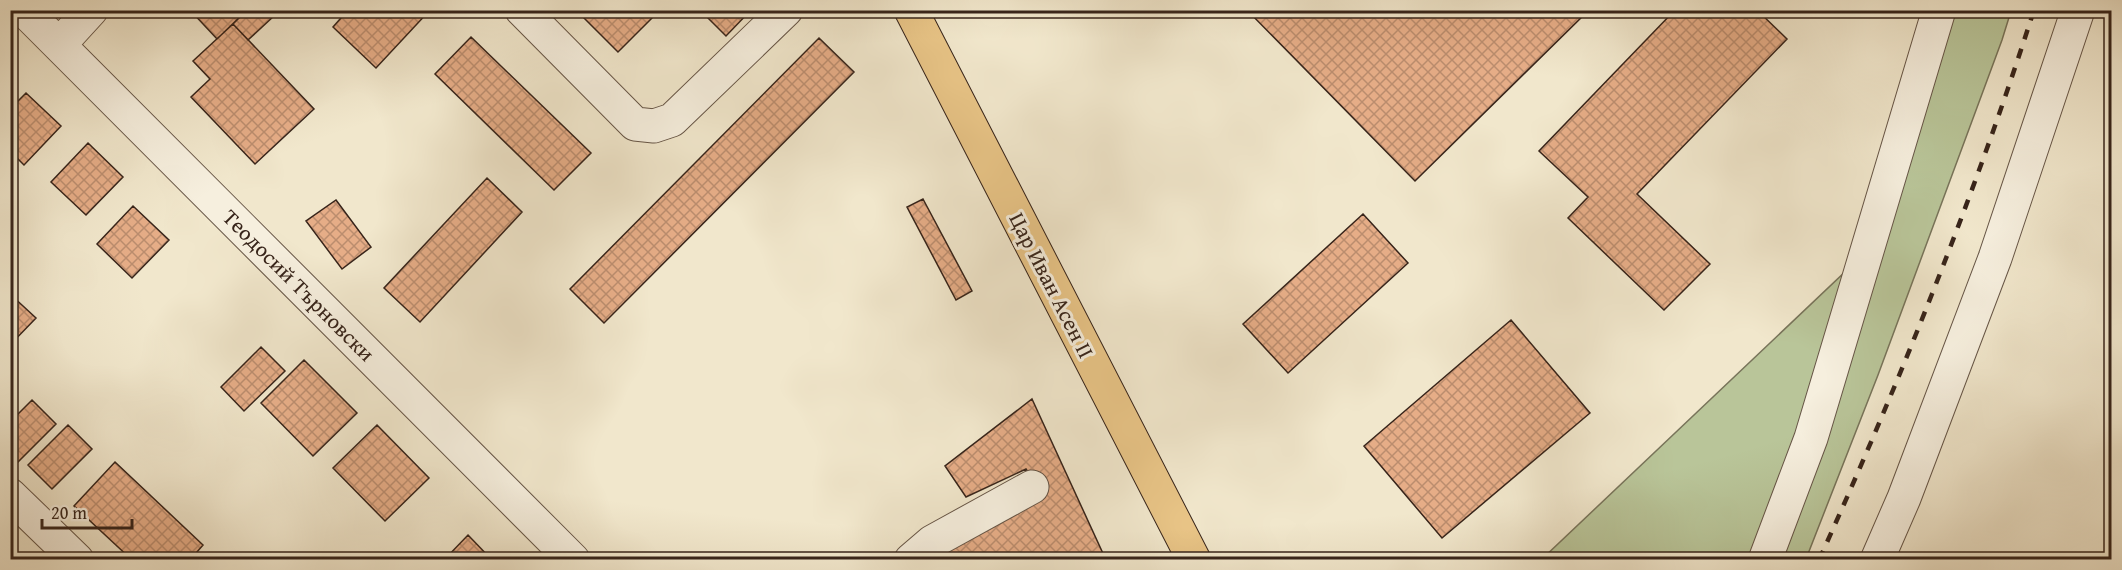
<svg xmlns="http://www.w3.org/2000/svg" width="2122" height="570" viewBox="0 0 2122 570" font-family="'Gentium Book Plus',serif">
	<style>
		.grass { fill: #b9c599; stroke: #78745a; stroke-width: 1.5 }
		.building { fill: url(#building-cross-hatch); stroke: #37241a; stroke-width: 1.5 }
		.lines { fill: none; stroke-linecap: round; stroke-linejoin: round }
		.minor-casing { stroke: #665546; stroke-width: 35 }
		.major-casing { stroke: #37241a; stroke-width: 35 }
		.minor { stroke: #f6efde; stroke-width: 33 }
		.major { stroke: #e8c486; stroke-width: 33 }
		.rail { stroke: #37241a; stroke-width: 4.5; stroke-dasharray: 10 10; stroke-linecap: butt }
		.labels { text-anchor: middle; stroke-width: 6; stroke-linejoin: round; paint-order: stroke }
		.street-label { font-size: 22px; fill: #37241a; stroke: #f6efde }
	</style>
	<defs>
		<pattern id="building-cross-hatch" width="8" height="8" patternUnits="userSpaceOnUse" patternTransform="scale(1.5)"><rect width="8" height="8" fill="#e6ad87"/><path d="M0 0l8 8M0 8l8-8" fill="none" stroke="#bb8d6e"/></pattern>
	</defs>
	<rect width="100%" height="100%" fill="#f1e7cc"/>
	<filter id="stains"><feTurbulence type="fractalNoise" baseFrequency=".00333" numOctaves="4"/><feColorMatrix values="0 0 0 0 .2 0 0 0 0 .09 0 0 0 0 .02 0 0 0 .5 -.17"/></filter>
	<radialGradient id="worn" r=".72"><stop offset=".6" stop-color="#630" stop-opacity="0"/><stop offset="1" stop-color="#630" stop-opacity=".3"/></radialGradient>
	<path class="grass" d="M1939 11H2011L2002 40 1878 375 1806 559 1541 560 1867 251Z"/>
	<path class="building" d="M190 10H247L217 39Z
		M247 10H269L274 16 248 40 233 24Z
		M348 10H430L376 68 333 27Z
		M576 10H660L618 52Z
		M700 10H751L726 36Z
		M1247 10H1589L1415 181Z
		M1675 10H1757L1787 39 1637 194 1710 264 1664 310 1568 218 1588 197 1539 151Z
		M233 24 314 109 255 164 191 97 210 79 193 61Z
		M471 37 591 153 554 190 435 74Z
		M819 38 854 72 604 323 570 289Z
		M26 93 61 126 24 165 10 151V109Z
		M88 143 123 177 86 215 51 182Z
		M487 178 522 212 420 322 384 288Z
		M923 199 972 291 956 300 907 207Z
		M336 200 371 247 342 269 306 221Z
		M133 206 169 240 132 278 97 244Z
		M1363 214 1408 263 1288 373 1243 324Z
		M10 294 36 318 10 345Z
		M1511 320 1590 413 1442 538 1364 446Z
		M261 347 285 371 244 411 221 387Z
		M304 360 357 413 313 456 261 403Z
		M1032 399 1106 560H936L934 555 1045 497 1026 469 966 497 945 466Z
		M32 400 56 424 16 464 10 459V422Z
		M68 425 92 449 52 489 28 465Z
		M377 425 429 478 385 521 333 468Z
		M115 462 203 545 190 560H132L74 506Z
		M468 535 492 560H444Z"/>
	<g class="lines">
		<defs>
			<path id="minor" d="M24 10 573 560
				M522 10 635 124 654 126 672 120 786 10
				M59 45 91 10
				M10 495 77 560
				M911 560 932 542 1032 487
				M1765 560 1811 438 1939 10
				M1877 560 1904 498 1995 258 2078 10"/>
			<path id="major" d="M911 10 1194 560"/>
		</defs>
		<use href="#minor" class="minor-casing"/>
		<use href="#major" class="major-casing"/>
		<use href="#minor" class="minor"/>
		<use href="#major" class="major"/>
		<path class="rail" d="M1819 560C1900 381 1974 197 2034 10"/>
	</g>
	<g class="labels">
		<g class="street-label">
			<text transform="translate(299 285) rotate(45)" y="8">Теодосий Търновски</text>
			<text transform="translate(1052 285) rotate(63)" y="8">Цар Иван Асен II</text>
		</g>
	</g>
	<rect width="2122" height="570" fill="none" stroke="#f1e7cc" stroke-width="36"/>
	<rect x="12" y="12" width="2098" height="546" fill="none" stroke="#37241a" stroke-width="3"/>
	<rect x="18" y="18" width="2086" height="534" fill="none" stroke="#37241a" stroke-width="1.5"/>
	<path d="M42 519v9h90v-9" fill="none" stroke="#37241a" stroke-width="3"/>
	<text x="51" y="519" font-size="18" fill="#37241a" stroke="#f6efde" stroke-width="4.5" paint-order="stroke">20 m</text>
	<rect width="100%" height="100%" filter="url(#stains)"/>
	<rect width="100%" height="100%" fill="url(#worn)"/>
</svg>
